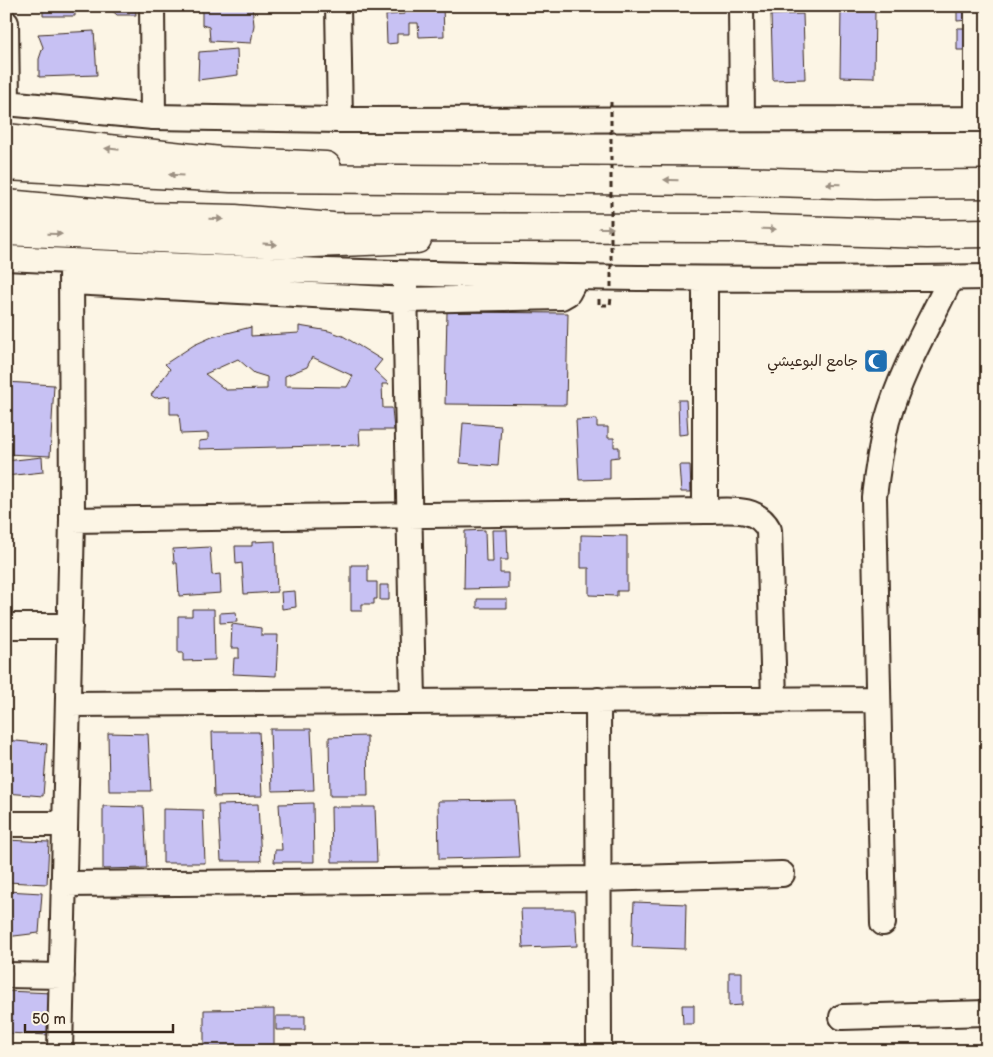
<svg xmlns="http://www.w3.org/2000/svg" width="993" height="1057" viewBox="0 0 993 1057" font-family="'Balsamiq Sans','Playpen Sans Arabic',sans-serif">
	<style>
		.building { fill: #c7c1f3; stroke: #3b2a1e; fill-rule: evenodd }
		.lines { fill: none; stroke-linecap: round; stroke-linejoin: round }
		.minor-casing { stroke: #3b2a1e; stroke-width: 28 }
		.major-casing { stroke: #3b2a1e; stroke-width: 31 }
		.highway-casing { stroke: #3b2a1e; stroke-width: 31 }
		.path { stroke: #3b2a1e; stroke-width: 3; stroke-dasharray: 5 4; stroke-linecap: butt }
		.minor { stroke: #fcf5e5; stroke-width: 24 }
		.major { stroke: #fcf5e5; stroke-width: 28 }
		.highway { stroke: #fcf5e5; stroke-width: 28 }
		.path-bridge { stroke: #3b2a1e; stroke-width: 3; stroke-dasharray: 5 4; stroke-linecap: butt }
		.oneway { fill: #9c9082 }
		.labels { text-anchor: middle; stroke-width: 5; stroke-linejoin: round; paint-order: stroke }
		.poi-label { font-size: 15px; fill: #3b2a1e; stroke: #fcf5e5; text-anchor: end }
	</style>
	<rect width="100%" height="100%" fill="#fcf5e5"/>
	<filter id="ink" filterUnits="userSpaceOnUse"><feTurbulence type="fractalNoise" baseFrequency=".02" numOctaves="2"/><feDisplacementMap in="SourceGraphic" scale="10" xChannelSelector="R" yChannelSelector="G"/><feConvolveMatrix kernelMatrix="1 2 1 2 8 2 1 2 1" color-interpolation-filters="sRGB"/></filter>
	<g filter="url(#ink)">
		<path class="building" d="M43 6H75V16H43Z
			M107 6H135L136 15H117Z
			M202 6H252L254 25 251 43 210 41 209 27 202 25Z
			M420 6H443L444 36 419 37 418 23H409V34H397V43L387 44 386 15 405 14V9L420 8Z
			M957 6H968L969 20 957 21Z
			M841 9H875L874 78 840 77Z
			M803 14 805 79 773 80 771 15Z
			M957 28H973L972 50H957Z
			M94 31 97 75 39 77V59L43 47 38 34Z
			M237 49 238 75 198 80 199 52Z
			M447 312 568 313 566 405 445 404Z
			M299 326 329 331 343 336 382 360 374 370 389 384H382L383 408H392L394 430H359L360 445 199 449V441L208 440V433L181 434 179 414H170V396L155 398 151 395 170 369 165 364 194 345 212 337 251 327V336L299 333ZM312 357 353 376 347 387 285 386V376L307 367ZM238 359 254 373 267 377V389L226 390 205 374Z
			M6 382 54 385 50 456 6 454Z
			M678 400H686L688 434 679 435Z
			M597 419V427H608V438H614V447H619V457L610 458V479L579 480 576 420Z
			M463 423 501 426 498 466 460 463Z
			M42 457 43 472 6 476V461Z
			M679 465H690L691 492H681Z
			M485 530 486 562H493L492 530H507L508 560H500V573H508V588L464 589 465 531Z
			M581 535 627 536V591H617V596L589 595V568H581Z
			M275 541 277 592 244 594 242 563 236 564 235 546H252V542Z
			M210 547 212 575 220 574 221 593 179 596 177 563H174L173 549Z
			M351 565H368V582H377V599H374V604H362V611H351Z
			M380 585H389V600H380Z
			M295 591 296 607 282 609 281 592Z
			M477 599H507V608H477Z
			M192 609H214L215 660 183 661V653H178V616H192Z
			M236 612 237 622 220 623V613Z
			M232 624 261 628V635H278L276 676 233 674 234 658H239V648H231Z
			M270 729H311L314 790 272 791Z
			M212 732H259L262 796 214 797Z
			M108 733 148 734 151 791H109Z
			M367 736 368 796H330L329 737Z
			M6 740 47 744 43 796 6 793Z
			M515 800 519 857 439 859 438 801Z
			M313 803 314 862H274L275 850H282L279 804Z
			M258 804 261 861H221L218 805Z
			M103 806 144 807 147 868 103 869Z
			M331 807H375L377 862H332Z
			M163 809 203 810 205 863H163Z
			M6 840 49 842 47 884 6 882Z
			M6 891 42 893 39 933 6 937Z
			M634 902 686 904 685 949 632 947Z
			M521 909H575L577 946 523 948Z
			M729 972H742V1005L729 1006Z
			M6 991 52 993 50 1035 6 1033Z
			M682 1005H694V1024H683Z
			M274 1009V1045L204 1047V1010Z
			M276 1016H305V1030H276Z"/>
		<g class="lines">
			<defs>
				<path id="minor" d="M152 6 153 117
					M338 6 340 120
					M741 6 742 119
					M6 23 7 103
					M6 103 153 117 340 120 987 119
					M977 119V6
					M6 258C333 274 660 283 987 277
					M705 280V511
					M72 282 406 300 561 297 568 293 576 278
					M405 285 413 702
					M72 520 705 511C729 511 756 505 769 530L774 699
					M6 626H70
					M598 700 599 1051
					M68 704 878 699
					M6 824H65
					M64 884 598 879 782 874
					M883 923 874 497C877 471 881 446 887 421 901 371 929 324 951 278
					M6 975 62 976
					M842 1017 987 1013
					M60 1051 72 520 71 261"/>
				<path id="major" d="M6 138 220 161 326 166
					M6 231 288 244 417 239"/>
				<path id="highway" d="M6 166 231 178 735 181 874 185 987 184
					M6 204 147 217 235 219 333 227 732 228 927 234 987 233"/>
			</defs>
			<use href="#minor" class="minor-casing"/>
			<use href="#major" class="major-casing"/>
			<use href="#highway" class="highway-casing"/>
			<path class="path" d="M599 299V305H610L611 298"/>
			<use href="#minor" class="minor"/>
			<use href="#major" class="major"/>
			<use href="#highway" class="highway"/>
			<path class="path-bridge" d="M611 287V100"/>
		</g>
		<defs><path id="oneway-solid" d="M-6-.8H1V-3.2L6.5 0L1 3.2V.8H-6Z" transform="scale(1.25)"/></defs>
		<g class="oneway">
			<use href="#oneway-solid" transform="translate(112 149) rotate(-174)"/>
			<use href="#oneway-solid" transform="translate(176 175) rotate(-177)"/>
			<use href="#oneway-solid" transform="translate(671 180) rotate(-179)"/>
			<use href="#oneway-solid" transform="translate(833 184) rotate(-178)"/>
			<use href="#oneway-solid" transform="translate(216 219) rotate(1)"/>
			<use href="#oneway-solid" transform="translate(606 228)"/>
			<use href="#oneway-solid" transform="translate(769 229) rotate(2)"/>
			<use href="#oneway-solid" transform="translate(55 234) rotate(2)"/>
			<use href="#oneway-solid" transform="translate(270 244) rotate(3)"/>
		</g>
	</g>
	<defs>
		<symbol id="mosque-square" viewBox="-11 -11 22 22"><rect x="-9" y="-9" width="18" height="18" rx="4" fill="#1f6fb2" stroke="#fcf5e5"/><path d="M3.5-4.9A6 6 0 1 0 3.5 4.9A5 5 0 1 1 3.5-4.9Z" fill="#fff"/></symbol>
	</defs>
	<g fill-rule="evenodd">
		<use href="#mosque-square" x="862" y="347" width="28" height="28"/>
	</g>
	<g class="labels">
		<g class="poi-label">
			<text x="858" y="366">جامع البوعيشي</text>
		</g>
	</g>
	<rect width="993" height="1057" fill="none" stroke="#fcf5e5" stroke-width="25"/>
	<rect x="12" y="12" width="968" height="1032" fill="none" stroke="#3b2a1e" stroke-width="2" filter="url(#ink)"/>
	<path d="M25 1024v8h148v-8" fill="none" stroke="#3b2a1e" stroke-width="2.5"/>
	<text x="32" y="1024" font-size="15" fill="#3b2a1e" stroke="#fcf5e5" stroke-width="4" paint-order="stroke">50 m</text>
</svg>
